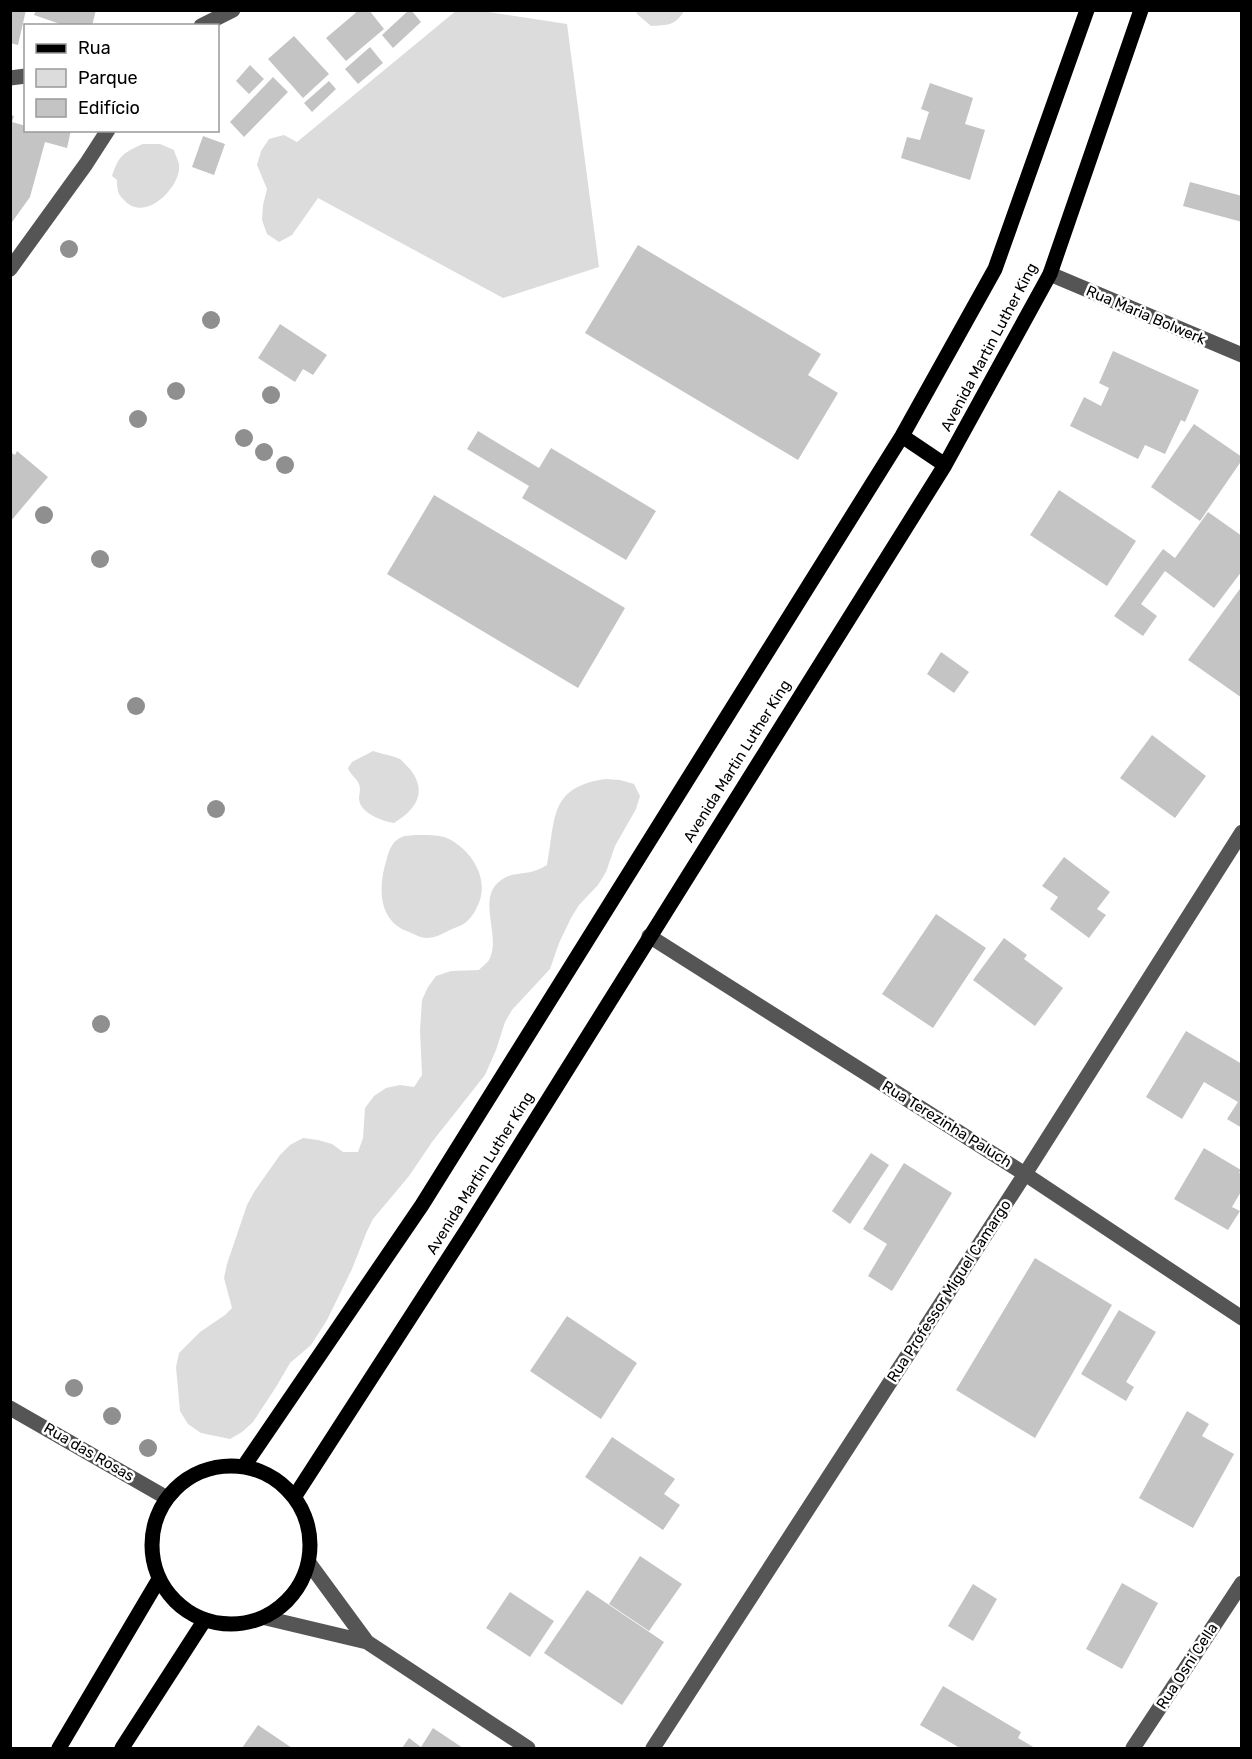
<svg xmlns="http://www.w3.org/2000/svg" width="1252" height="1759" viewBox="0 0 1252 1759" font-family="Rubik,sans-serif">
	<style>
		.green { fill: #dcdcdc }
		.building { fill: #c4c4c4 }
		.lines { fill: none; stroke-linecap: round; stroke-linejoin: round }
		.minor { stroke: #555; stroke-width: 15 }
		.major { stroke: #000; stroke-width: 15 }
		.tree { fill: #8f8f8f }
		.labels { text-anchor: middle; stroke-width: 5; stroke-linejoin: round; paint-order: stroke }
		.street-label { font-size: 15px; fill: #000; stroke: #fff }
	</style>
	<rect width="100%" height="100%" fill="#fff"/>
	<path class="green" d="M457 10 482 11 567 24 599 267 503 298 318 198 292 235 279 242 267 234 262 220 263 205 267 189 257 165 261 151 269 139 284 135 297 142Z
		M636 11V10L684 11C675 26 668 25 651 26L637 14Z
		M143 144H160L174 150C175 154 178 160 179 164 182 186 146 223 125 201 123 199 120 196 119 194 117 190 117 184 117 180L112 176C119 155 123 153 143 144Z
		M373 751C382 754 391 755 400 759 404 762 406 766 410 769 428 792 416 810 394 823 382 821 360 813 359 799 359 794 361 790 359 784 357 778 350 775 348 768L352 762Z
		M606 779 620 780 634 784 640 796 636 809 615 846 606 872 598 885 579 905 571 918 559 943 550 969 512 1010 505 1022 496 1050 485 1075 432 1142 409 1176 373 1219 367 1231 352 1269 327 1320 311 1345 290 1363 276 1387 253 1422 242 1432 230 1439 201 1433 188 1424 180 1411 176 1367 179 1353 200 1332 225 1315 232 1308 224 1278 227 1264 247 1205 254 1192 280 1155 290 1145 303 1138 318 1140 332 1144 343 1152H358L363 1138 365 1108 374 1096 386 1088 400 1085 414 1087 422 1075 420 1031 422 1000 428 987 436 976 451 971 479 970C482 967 487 963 489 960 503 935 472 894 506 877 515 873 525 874 534 871 538 870 543 867 547 865 556 819 548 787 606 779Z
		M415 835C427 835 441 834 451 840 475 854 491 883 476 909 474 914 469 920 465 923 461 926 456 927 452 929 444 933 436 938 426 938 421 938 414 934 409 932 377 921 378 886 387 858 389 850 393 840 402 837 405 835 411 836 415 835Z"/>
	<path class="building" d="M10 10H26L18 45 10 43Z
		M36 10H96L92 26H66L34 15Z
		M359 10H369L384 29 346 61 326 38Z
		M409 10H411L421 22 393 48 382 35Z
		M294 36 329 74 303 98 268 59Z
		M370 47 383 63 358 84 345 69Z
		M250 65 264 79 249 94 236 81Z
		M273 77 288 92 244 137 230 122Z
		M329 81 336 89 312 112 304 103Z
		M930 83 973 98 965 124 985 130 970 180 901 158 907 137 920 140 929 112 921 109Z
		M10 115 14 116 12 122 26 126V130L48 132V130H71L67 148 45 142 30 197 10 225Z
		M203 136 225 144 214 175 192 167Z
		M1190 182 1242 196V222L1183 206Z
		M638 245 821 354 808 375 838 393 798 460 585 333Z
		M280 324 327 355 313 375 303 369 295 382 258 358Z
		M1113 351 1199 390 1185 422 1181 420 1165 454 1145 445 1138 459 1070 426 1084 397 1101 406 1109 388 1099 383Z
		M1194 424 1242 457V460L1200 521 1151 487Z
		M478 431 539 468 551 448 656 511 626 560 522 498 529 486 467 449Z
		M17 451 48 477 10 522V452L15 455Z
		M1059 490 1136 541 1107 586 1030 535Z
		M434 495 625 608 578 688 387 574Z
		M1208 512 1242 536V571L1214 608 1165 571 1141 604 1157 616 1143 636 1114 616 1163 549 1175 558Z
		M1242 586V673L1240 675 1242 676V698L1188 660Z
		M941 652 969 672 954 693 927 674Z
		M1152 735 1206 776 1175 818 1120 778Z
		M1064 857 1110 892 1097 909 1106 915 1089 938 1050 909 1058 897 1042 886Z
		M936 914 986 948 933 1028 882 994Z
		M1004 938 1027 955 1024 959 1063 988 1035 1026 973 980Z
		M1186 1031 1242 1064V1128L1227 1119 1238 1102 1204 1082 1182 1119 1146 1097Z
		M1204 1148 1241 1170 1239 1173 1242 1174V1190L1232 1207 1240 1211 1228 1230 1174 1199Z
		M871 1153 889 1165 850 1224 832 1211Z
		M904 1163 952 1193 892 1291 868 1276 887 1244 863 1229Z
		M1035 1258 1112 1305 1035 1438 956 1390Z
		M1119 1310 1156 1332 1126 1382 1134 1387 1126 1401 1081 1374Z
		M567 1316 637 1363 601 1419 530 1371Z
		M1187 1411 1209 1424 1202 1436 1234 1454 1193 1528 1139 1498Z
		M612 1437 675 1479 664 1494 680 1505 663 1530 585 1477Z
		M640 1556 682 1584 649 1631 609 1604Z
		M1122 1583 1158 1603 1122 1669 1086 1649Z
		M973 1584 997 1599 973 1641 948 1626Z
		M587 1590 664 1642 622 1705 544 1653Z
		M510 1592 554 1621 530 1657 486 1628Z
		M943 1686 1021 1732 1018 1738 1035 1748H960L920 1725Z
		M258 1725 292 1748H242Z
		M433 1728 463 1748H402L409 1738 421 1747Z"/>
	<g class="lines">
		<path class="minor" d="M201 26 233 10
			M10 78 26 76
			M10 269 86 164 108 130
			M1050 274 1242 355
			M649 936 1025 1174 1242 1318
			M10 1408 167 1498
			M309 1563 367 1642
			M266 1618 367 1642 528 1748
			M653 1748 1025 1174 1242 832
			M1133 1748 1242 1583"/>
		<path class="major" d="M902 436 945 465
			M152 1545a79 79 0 1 1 158 0a79 79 0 1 1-158 0Z
			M244 1466 422 1205 902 436 995 269 1087 10
			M295 1496 468 1228 945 465 1050 274 1141 10
			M59 1748 159 1579
			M122 1748 204 1621"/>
	</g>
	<g class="tree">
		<circle cx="69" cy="249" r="9"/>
		<circle cx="211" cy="320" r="9"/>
		<circle cx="176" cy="391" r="9"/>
		<circle cx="271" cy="395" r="9"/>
		<circle cx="138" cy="419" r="9"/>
		<circle cx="244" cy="438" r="9"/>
		<circle cx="264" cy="452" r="9"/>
		<circle cx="285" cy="465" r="9"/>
		<circle cx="44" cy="515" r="9"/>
		<circle cx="100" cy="559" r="9"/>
		<circle cx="136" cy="706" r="9"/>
		<circle cx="216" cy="809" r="9"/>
		<circle cx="101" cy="1024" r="9"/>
		<circle cx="74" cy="1388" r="9"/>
		<circle cx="112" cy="1416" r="9"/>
		<circle cx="148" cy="1448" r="9"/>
	</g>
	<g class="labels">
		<g class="street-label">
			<text transform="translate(1146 315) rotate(23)" y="5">Rua Maria Bolwerk</text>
			<text transform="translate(989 347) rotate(-62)" y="5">Avenida Martin Luther King</text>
			<text transform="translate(737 761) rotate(-58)" y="5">Avenida Martin Luther King</text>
			<text transform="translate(947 1124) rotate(32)" y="5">Rua Terezinha Paluch</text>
			<text transform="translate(480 1173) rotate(-58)" y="5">Avenida Martin Luther King</text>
			<text transform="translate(949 1291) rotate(-57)" y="5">Rua Professor Miguel Camargo</text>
			<text transform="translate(89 1452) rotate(30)" y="5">Rua das Rosas</text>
			<text transform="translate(1187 1666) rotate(-57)" y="5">Rua Osni Cella</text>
		</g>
	</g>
	<rect width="1252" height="1759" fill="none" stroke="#000000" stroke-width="24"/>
	<rect x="24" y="24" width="195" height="108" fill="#ffffff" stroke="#999999" stroke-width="1.5"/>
	<rect x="36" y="44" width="30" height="9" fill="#000000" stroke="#999999" stroke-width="1.5"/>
	<text x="78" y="54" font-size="18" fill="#000000">Rua</text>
	<rect x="36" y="69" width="30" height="18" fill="#dcdcdc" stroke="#999999" stroke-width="1.5"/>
	<text x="78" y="84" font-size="18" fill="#000000">Parque</text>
	<rect x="36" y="99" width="30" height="18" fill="#c4c4c4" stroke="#999999" stroke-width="1.5"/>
	<text x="78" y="114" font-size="18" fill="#000000">Edifício</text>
</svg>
